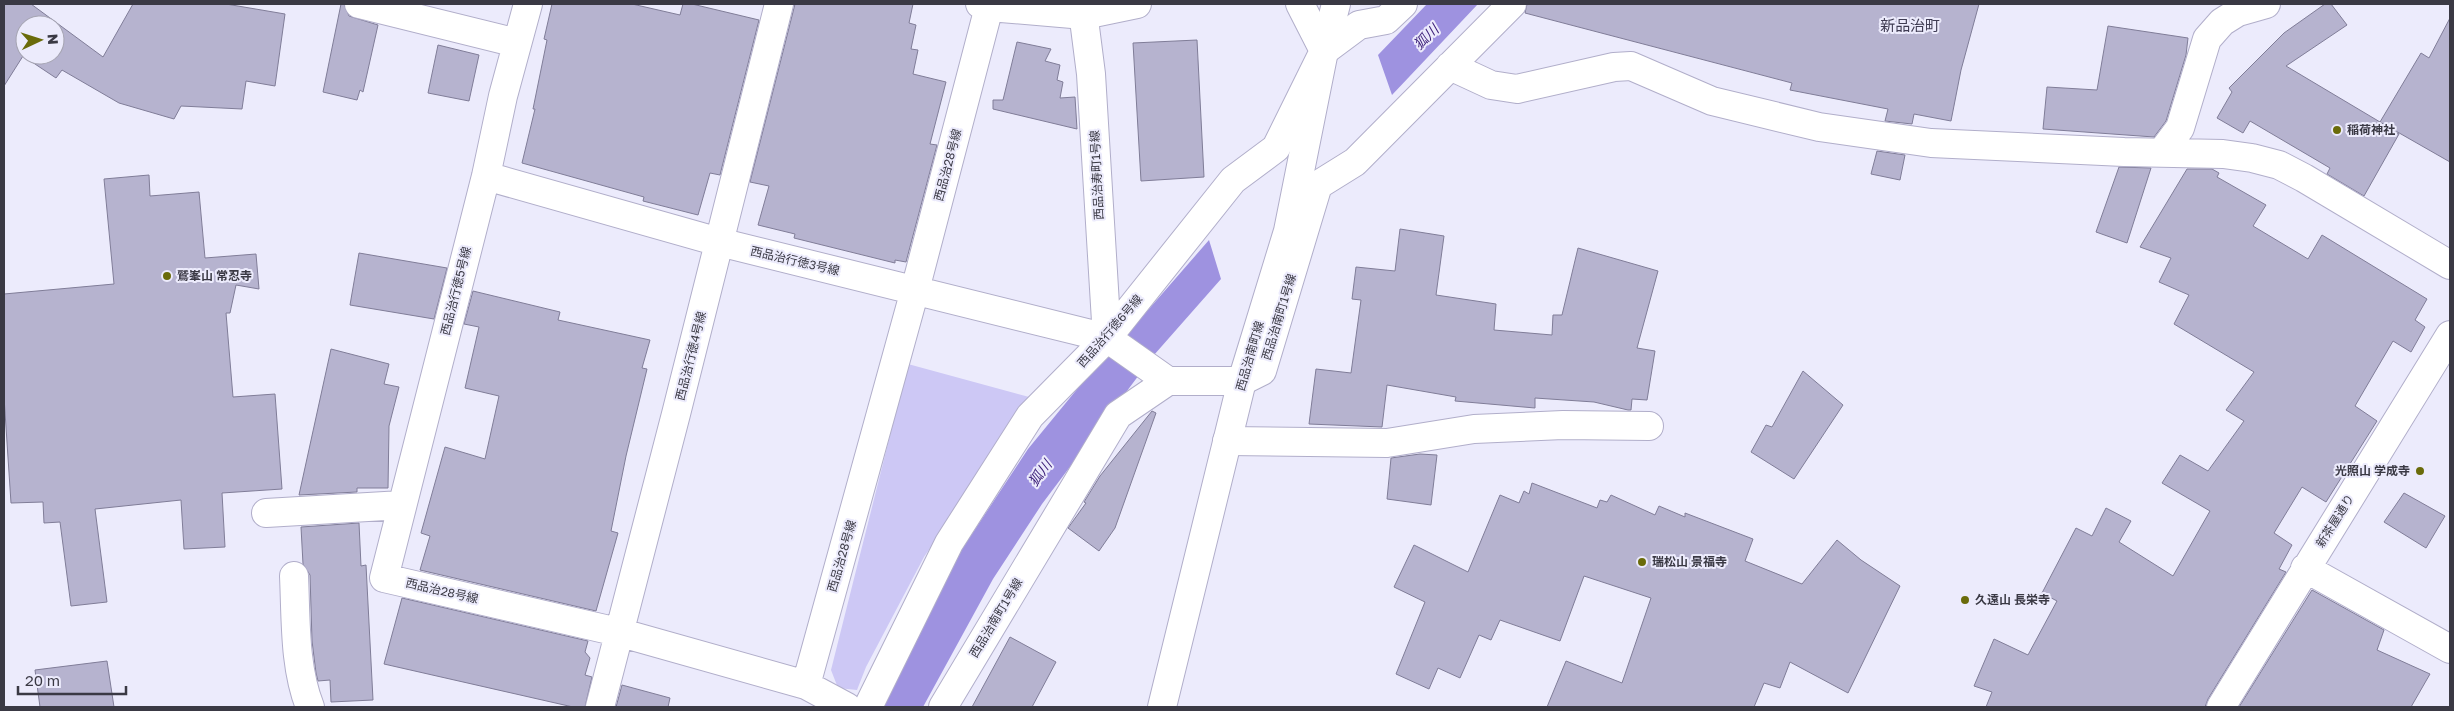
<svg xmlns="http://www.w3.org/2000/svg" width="2454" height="711" viewBox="0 0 2454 711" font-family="'Golos Text','Noto Sans JP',sans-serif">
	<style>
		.green { fill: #cdc8f5 }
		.water { fill: #9e92e0 }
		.building { fill: #b6b3cf; stroke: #807d98; fill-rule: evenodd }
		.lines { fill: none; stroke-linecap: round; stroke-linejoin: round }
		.street-casing { stroke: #b1aeca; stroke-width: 30 }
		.secondary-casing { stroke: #b1aeca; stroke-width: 30 }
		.street { stroke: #fff; stroke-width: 28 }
		.secondary { stroke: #fff; stroke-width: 28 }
		.poi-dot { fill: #6a6b0a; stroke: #ecebfc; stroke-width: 2 }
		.labels { text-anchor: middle; stroke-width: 4; stroke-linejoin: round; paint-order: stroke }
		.poi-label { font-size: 12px; font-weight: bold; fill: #3a3944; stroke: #ecebfc; text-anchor: start }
		.street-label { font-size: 12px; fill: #3a3944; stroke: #ecebfc }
		.water-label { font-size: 14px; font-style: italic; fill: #381b76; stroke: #ecebfc }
		.quarter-label { font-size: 15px; fill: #3f3c53; stroke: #ecebfc }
	</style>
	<rect width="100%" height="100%" fill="#ecebfc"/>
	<path class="green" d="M908 364 1033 398 924 557 866 667 857 690 838 688 831 670Z"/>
	<path class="water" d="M1427 4H1478L1392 95 1378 55Z
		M1209 240 1221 279 1154 355 1042 504 993 579 923 707H879L934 594 962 549 1028 449 1101 360 1108 356Z"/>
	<path class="building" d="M4 4H31L103 57 133 4H226L285 14 275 86 246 81 242 109 181 106 174 119 119 103 62 70 56 78 23 56 4 86ZM25 25H55V55H25Z
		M341 4H344L349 16 378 25 363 92 360 90 357 100 323 92Z
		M552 4H632L680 15 683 4H692L759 20 720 175 710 173 698 215 643 201 644 197 522 163 535 109H533L547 40 544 39Z
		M795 4H913L909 23 916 25 911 49 918 50 913 74 946 82 930 144 937 145 906 262 895 260V263L794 238 795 234 758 225 769 186 750 182Z
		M1527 4H1979L1961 70 1951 121 1914 114 1912 124 1885 121 1888 109 1790 90 1792 83 1525 13Z
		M2325 4H2331L2347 25 2286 66 2380 122 2421 53 2429 58 2450 18V162L2380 122 2399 134 2364 196 2327 174 2330 168 2250 121 2243 133 2217 118 2232 92 2229 88 2284 33Z
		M2108 26 2188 38 2186 55 2166 121 2154 137 2043 129 2047 87 2097 90Z
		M1197 40 1204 177 1141 181 1133 43Z
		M1017 42 1051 49 1045 61 1060 65 1057 80 1063 82 1060 98 1075 97 1077 129 993 109V100H1003Z
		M438 45 479 55 469 101 428 93Z
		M1877 151 1905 155 1900 180 1871 174Z
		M2119 167 2151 168 2127 243 2096 232Z
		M2187 169H2212L2219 173 2217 177 2266 205 2253 226 2308 259 2322 235 2427 299 2415 320 2425 327 2411 352 2393 341 2355 406 2377 421 2326 502 2302 487 2274 533 2292 545 2279 569 2286 572 2208 699 2205 707H1986L1992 692 1974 686 1994 639 2028 655 2057 601 2042 593 2076 528 2092 536 2106 508 2131 521 2119 542 2173 576 2210 511 2162 483 2180 455 2208 471 2244 421 2226 410 2254 372 2174 324 2189 295 2159 282 2171 258 2140 247Z
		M149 175 150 196 199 192 205 258 256 254 259 289 236 285 230 313H226L233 397 275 394 282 489 222 493 225 547 184 549 181 500 95 509 107 602 71 606 60 522 44 523 43 502 11 503 4 397V294L114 284 104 179Z
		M1400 229 1444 236 1436 295 1496 304 1494 330 1552 335 1553 315H1562L1578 248 1658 271 1637 348 1655 351 1647 400 1632 399 1631 410H1628L1594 402 1535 398V408L1455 401 1456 397 1387 385 1382 427 1309 424 1316 369 1351 373 1361 300 1352 299 1356 267 1395 271Z
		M359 253 447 268 434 319 350 305Z
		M473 291 560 312 558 320 650 340 642 368 647 369 626 456 611 531 618 533 596 611 420 570 430 536 421 533 445 447 485 459 499 396 465 388 479 327 464 324Z
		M331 349 389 364 384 384 399 387 389 426 388 488H357V492L299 495Z
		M1803 371 1843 405 1794 479 1751 452 1766 425 1772 427Z
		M1152 411 1156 413 1115 528 1099 551 1068 528 1086 503 1084 502 1100 476Z
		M1420 454 1437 455 1431 505 1387 499 1391 458Z
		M1532 483 1597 508 1600 500 1607 502 1611 495 1655 515 1659 506 1685 517V513L1753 539 1745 561 1802 584 1837 540 1861 560 1900 586 1848 693 1790 662 1780 688 1764 683 1754 707H1547L1566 661 1622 683 1651 598 1584 576 1560 641 1500 620 1491 640 1479 635 1460 678 1438 668 1429 689 1396 674 1425 602 1394 587 1414 545 1468 572 1500 495 1519 503 1524 491 1529 494Z
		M2404 493 2445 516 2426 548 2384 522Z
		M359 523 361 566 366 565 373 700 331 702 330 680 318 681 316 673 312 641 310 575 303 564 301 527Z
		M2312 590 2384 630 2377 650 2430 674 2411 707H2239Z
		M402 598 588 641 585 652 590 658 585 675 592 677 585 707H573L384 664Z
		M1010 637 1056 662 1032 707H972Z
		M107 661 114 707H40L35 670Z
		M622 685 670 698 668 707H616Z"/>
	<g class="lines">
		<defs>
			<path id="street" d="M359 4 517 43
				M528 4 503 96 486 176 384 578 618 632 806 685 915 290 989 7
				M980 4 989 7 1084 15 1137 4
				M1082 4 1091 74 1107 338 1168 381
				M1300 4 1324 51
				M1450 66 1491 85 1517 89 1614 67 1631 66 1712 101 1819 127 1931 143 2124 152 2223 154 2252 158 2279 165 2304 178 2450 265
				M2162 152 2180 128 2207 39 2222 22 2238 12 2266 4
				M486 176 719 242 1107 338
				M1227 441 1387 443 1474 429 1563 425 1649 426
				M266 513 402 505
				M2305 568 2450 649
				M294 576C296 619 294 667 310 707
				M806 685 847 707
				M600 707 676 414 779 4
				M868 707 949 543 1030 416 1107 338 1233 180 1276 148 1324 51 1359 25 1386 20 1403 4
				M943 707 1118 415 1168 381H1242L1262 371 1318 185 1355 162 1512 4
				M2221 707 2450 335"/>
			<path id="secondary" d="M1162 707 1242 381 1288 231 1324 51 1336 4"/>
		</defs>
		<use href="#street" class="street-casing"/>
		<use href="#secondary" class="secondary-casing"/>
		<use href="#street" class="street"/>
		<use href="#secondary" class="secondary"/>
	</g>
	<g class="poi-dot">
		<circle cx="2337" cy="130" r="5"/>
		<circle cx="167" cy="276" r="5"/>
		<circle cx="2420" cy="471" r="5"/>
		<circle cx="1642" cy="562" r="5"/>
		<circle cx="1965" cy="600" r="5"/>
	</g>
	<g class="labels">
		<g class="poi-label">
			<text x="2347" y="134">稲荷神社</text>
			<text x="177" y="280">鷲峯山 常忍寺</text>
			<text x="2410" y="475" text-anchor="end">光照山 学成寺</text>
			<text x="1652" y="566">瑞松山 景福寺</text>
			<text x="1975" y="604">久遠山 長栄寺</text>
		</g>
		<g class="street-label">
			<text transform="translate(948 165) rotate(-75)" y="4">西品治28号線</text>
			<text transform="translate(1097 175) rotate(-93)" y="4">西品治寿町1号線</text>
			<text transform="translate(795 261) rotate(13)" y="4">西品治行徳3号線</text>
			<text transform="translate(456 291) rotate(-76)" y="4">西品治行徳5号線</text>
			<text transform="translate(1279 317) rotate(-73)" y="4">西品治南町1号線</text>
			<text transform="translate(1110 331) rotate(-49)" y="4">西品治行徳6号線</text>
			<text transform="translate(691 356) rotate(-76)" y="4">西品治行徳4号線</text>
			<text transform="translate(1250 356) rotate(-74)" y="4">西品治南町線</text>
			<text transform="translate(2335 521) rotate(-58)" y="4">新茶屋通り</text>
			<text transform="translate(842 556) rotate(-74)" y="4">西品治28号線</text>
			<text transform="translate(442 591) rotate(13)" y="4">西品治28号線</text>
			<text transform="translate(996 618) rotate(-59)" y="4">西品治南町1号線</text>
		</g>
		<g class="water-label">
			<text transform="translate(1426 37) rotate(-44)" y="5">狐川</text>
			<text transform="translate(1040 473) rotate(-53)" y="5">狐川</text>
		</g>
		<g class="quarter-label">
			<text x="1910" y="31">新品治町</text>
		</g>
	</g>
	<rect width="2454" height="711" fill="none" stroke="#3a3944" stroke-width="10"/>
	<g transform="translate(40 40) rotate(86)"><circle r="24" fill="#ecebfc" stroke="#a5a4b2"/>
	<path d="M0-4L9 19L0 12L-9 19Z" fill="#6a6b0a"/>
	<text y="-8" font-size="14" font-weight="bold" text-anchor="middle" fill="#3a3944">N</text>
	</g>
	<path d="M18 686v8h108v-8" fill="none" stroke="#3a3944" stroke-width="2.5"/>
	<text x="25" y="686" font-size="15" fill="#3a3944" stroke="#ecebfc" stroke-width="4" paint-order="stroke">20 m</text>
</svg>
